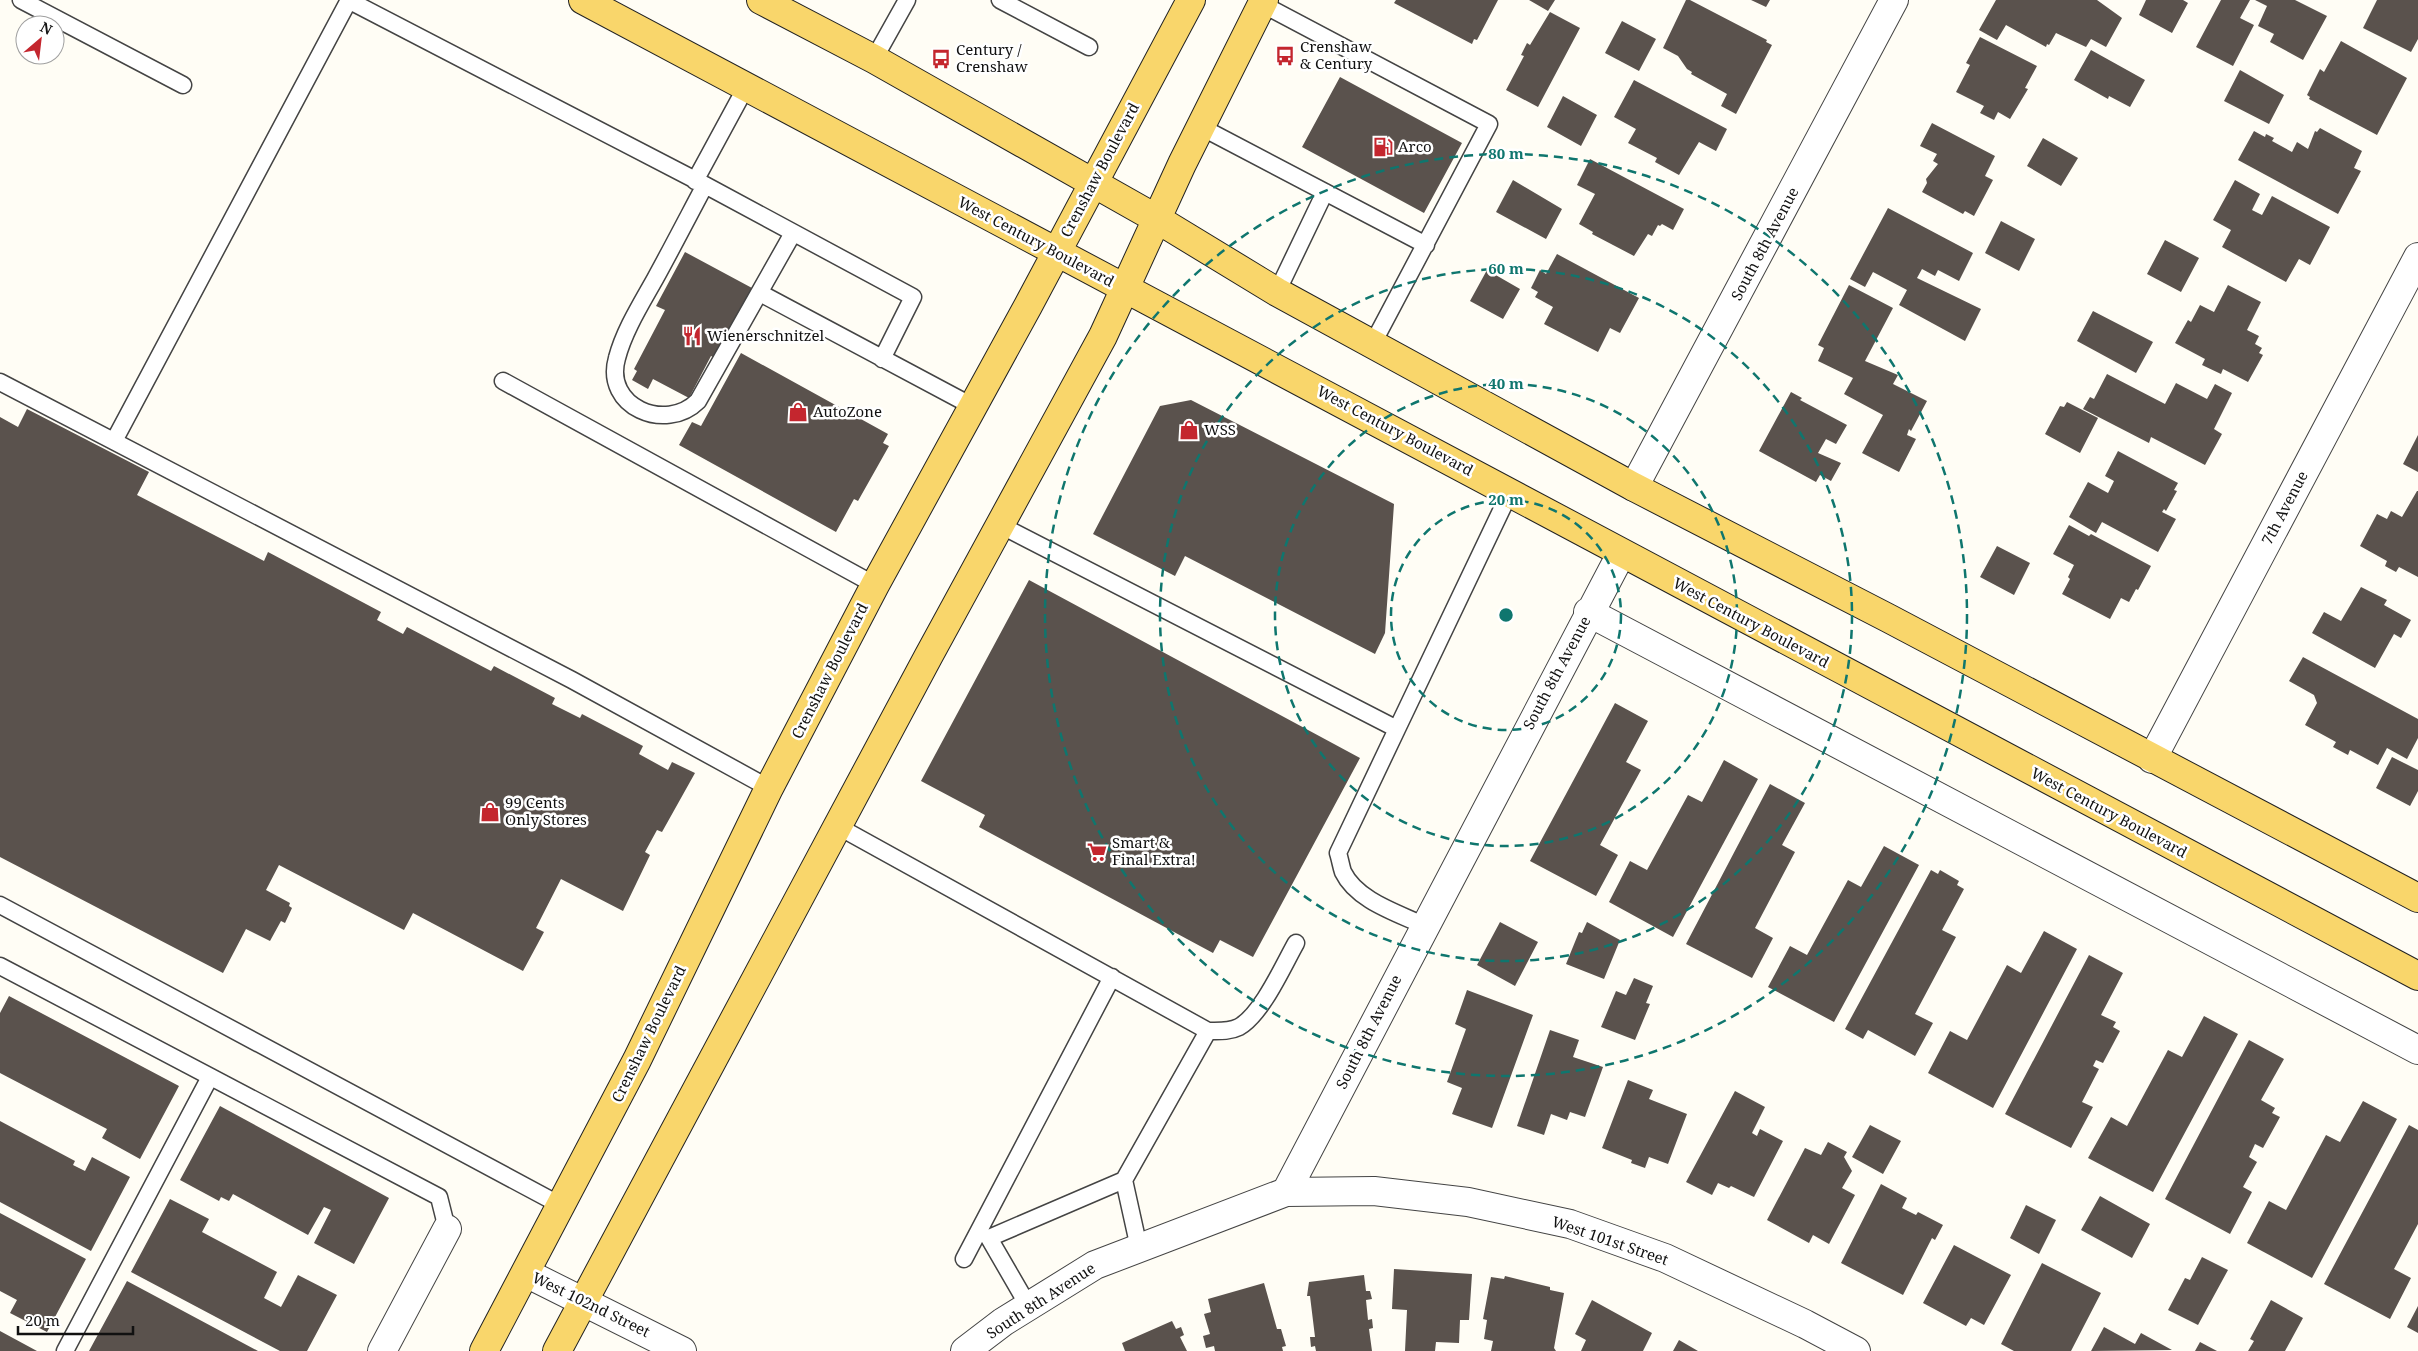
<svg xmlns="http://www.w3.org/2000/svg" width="2418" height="1351" viewBox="0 0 2418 1351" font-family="'Noto Serif',serif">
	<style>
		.building { fill: #5a524d }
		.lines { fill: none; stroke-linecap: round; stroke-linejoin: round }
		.service-casing { stroke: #444; stroke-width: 19 }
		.minor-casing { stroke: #444; stroke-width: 30 }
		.primary-casing { stroke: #222; stroke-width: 30 }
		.service { stroke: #fff; stroke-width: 16 }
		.minor { stroke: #fff; stroke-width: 28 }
		.primary { stroke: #f9d66b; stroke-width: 28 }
		.ring { fill: none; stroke: #0f766e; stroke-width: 2.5; stroke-dasharray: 9 6 }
		.labels { text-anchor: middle; stroke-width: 5; stroke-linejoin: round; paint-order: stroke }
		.poi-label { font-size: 15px; fill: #111; stroke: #fff; text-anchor: start }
		.street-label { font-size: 15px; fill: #111; stroke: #fff }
		.centre { fill: #0f766e; stroke: #fff; stroke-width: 2.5 }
		.ring-label { font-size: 15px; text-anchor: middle; font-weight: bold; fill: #0f766e; stroke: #fff; stroke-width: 5; stroke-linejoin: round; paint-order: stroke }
	</style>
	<rect width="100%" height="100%" fill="#fffdf5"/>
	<path class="building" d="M1396 0H1498L1477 40 1474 39 1472 44 1394 3Z
		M1529 0H1555L1548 11Z
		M1686 0H1690L1767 40 1766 42 1772 45 1736 114 1721 106 1727 94 1691 74 1692 72 1687 69 1678 56 1663 48Z
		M1751 0H1770L1766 7Z
		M1996 0H2097L2122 18 2106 47 2091 39 2086 47 2056 33 2049 45 2047 44 2046 47 2006 25 1997 40 1979 30Z
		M2146 0H2183L2188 3 2172 33 2139 15Z
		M2221 0H2250L2240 18 2254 25 2233 66 2196 47Z
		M2255 0H2295L2327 16 2303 60 2270 42 2274 34 2258 26 2267 6Z
		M2377 0H2418V39L2411 52 2363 28Z
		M1550 12 1580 28 1538 107 1506 90 1524 56 1521 55 1527 43 1530 45Z
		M1622 21 1656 39 1639 71 1605 53Z
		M1980 37 2037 66 2025 88 2028 89 2010 119 1998 112 1994 120 1980 113 1984 106 1956 92 1970 65 1966 63Z
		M2341 41 2407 78 2377 135 2309 99 2310 97 2307 95 2320 69 2324 72Z
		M2091 50 2145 80 2130 107 2109 96 2108 99 2074 80Z
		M2240 70 2284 95 2269 124 2224 101Z
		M1340 77 1462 143 1424 213 1302 147Z
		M1634 80 1727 129 1716 151 1699 142 1679 175 1655 162 1657 158 1628 143 1636 129 1614 117Z
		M1563 96 1597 115 1581 146 1547 127Z
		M1932 123 1995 156 1985 176 1993 180 1974 216 1965 211 1963 214 1922 192 1927 183 1926 179 1938 164 1933 161 1937 154 1920 146Z
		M2320 128 2362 151 2354 168 2361 171 2338 214 2238 160 2254 131 2265 137 2266 134 2274 138 2272 141 2292 152 2297 142 2308 149 2315 131 2317 132Z
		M2043 138 2078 158 2061 186 2027 166Z
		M1590 159 1684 209 1673 230 1662 224 1660 226 1658 225 1652 236 1648 234 1634 256 1592 234 1593 232 1579 224 1595 194 1577 185Z
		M1513 180 1562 209 1546 239 1496 212Z
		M2235 180 2260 194 2252 210 2262 215 2272 196 2330 227 2310 265 2299 259 2286 282 2222 247 2231 230 2213 220Z
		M1888 208 1973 253 1959 281 1938 270 1935 276 1922 269 1917 278 1981 309 1965 341 1899 305 1907 290 1873 272 1865 287 1850 279Z
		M2001 221 2035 239 2019 271 1985 253Z
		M2165 240 2199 258 2181 292 2147 274Z
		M685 252 752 288 738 313 719 360 711 356 689 398 653 379 648 389 632 380 637 371 634 369 665 310 656 306Z
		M1557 254 1639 298 1620 333 1610 328 1598 352 1544 324 1553 307 1535 297 1538 292 1531 288 1540 270 1546 274Z
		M1487 270 1520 289 1503 319 1470 301Z
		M1849 285 1893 308 1865 361 1898 375 1893 384 1927 401 1911 431 1909 429 1907 435 1916 439 1899 472 1862 453 1883 415 1844 394 1853 378 1818 361 1824 348 1818 345Z
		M2228 285 2261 302 2247 330 2259 336 2255 344 2262 348 2259 353 2263 355 2248 382 2223 369 2221 374 2202 365 2205 359 2175 343 2188 320 2191 322 2200 305 2214 312Z
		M2093 311 2153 342 2136 373 2077 341Z
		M741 353 888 434 883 443 889 446 858 501 854 499 836 532 679 445 692 422 701 426Z
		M2107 374 2165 404 2176 383 2207 399 2215 384 2232 393 2214 429 2222 434 2205 465 2151 437 2149 443 2083 409 2090 397 2094 399Z
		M1791 392 1802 398 1800 400 1847 425 1836 444 1826 439 1818 453 1841 463 1831 481 1820 475 1816 482 1759 451Z
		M1191 400 1394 504 1385 633 1375 654 1185 556 1175 576 1093 534 1160 406Z
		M2067 402 2098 418 2080 453 2045 434 2060 406 2064 407Z
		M27 409 149 472 137 495 264 561 268 552 381 612 377 620 403 634 407 627 491 671 494 666 555 698 552 704 580 718 582 714 643 746 639 754 668 770 672 762 695 773 662 832 657 830 645 852 650 855 623 911 561 879 536 928 544 932 523 971 413 913 404 930 279 865 266 890 290 903 289 906 292 908 285 923 281 921 270 941 246 929 223 973 0 857V417L18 427Z
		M2418 435V472L2403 464Z
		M2118 451 2178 483 2174 490 2177 491 2166 511 2164 509 2162 512 2176 519 2158 552 2102 522 2096 533 2069 517 2088 482 2108 493 2114 481 2105 476Z
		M2417 491H2418V577L2399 567 2396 572 2385 566 2387 561 2360 546 2377 514 2387 519 2391 511 2402 517Z
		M2069 525 2089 536 2091 534 2151 566 2138 590 2136 589 2129 602 2121 598 2110 619 2062 594 2070 579 2068 577 2074 565 2053 554Z
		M1997 546 2030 563 2014 595 1980 577Z
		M1029 580 1360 758 1253 957 1220 940 1213 953 979 827 985 815 921 781Z
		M2361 587 2387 600 2384 605 2411 620 2401 638 2394 634 2375 668 2312 633 2324 612 2341 621Z
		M2303 657 2418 719V738L2407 759 2387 748 2378 765 2350 750 2348 755 2333 747 2336 742 2305 725 2317 703 2314 695 2289 681Z
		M1615 703 1648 721 1626 762 1641 770 1600 845 1618 855 1596 896 1530 861Z
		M2392 757 2418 770V791L2410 806 2376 788Z
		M1724 760 1758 779 1673 937 1609 902 1630 861 1647 870 1688 795 1702 802Z
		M1770 784 1805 803 1782 845 1795 852 1755 928 1773 938 1752 978 1686 944Z
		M1884 846 1919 865 1834 1022 1768 987 1790 946 1807 955 1848 880 1861 887Z
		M1931 870 1938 874 1940 870 1959 881 1957 885 1964 889 1942 930 1956 937 1915 1014 1933 1023 1915 1056 1868 1030 1863 1039 1845 1029Z
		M1500 922 1538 942 1515 986 1477 965Z
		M1587 922 1620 940 1604 979 1566 964 1579 932 1582 933Z
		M2044 931 2077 949 1993 1108 1928 1073 1950 1031 1967 1040 2007 965 2021 973Z
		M2089 955 2123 973 2101 1015 2116 1022 2113 1027 2120 1031 2103 1063 2096 1060 2093 1066 2099 1069 2082 1102 2093 1107 2071 1148 2005 1114Z
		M1634 978 1653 986 1646 1003 1650 1004 1635 1040 1601 1027 1616 991 1626 995Z
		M1467 990 1533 1015 1492 1128 1452 1114 1462 1088 1447 1082 1466 1029 1455 1024Z
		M9 996 179 1086 140 1159 102 1138 107 1129 0 1073V1013Z
		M2204 1016 2238 1034 2153 1192 2088 1158 2111 1117 2127 1126 2168 1050 2182 1057Z
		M1550 1030 1579 1040 1573 1057 1603 1067 1585 1117 1570 1112 1567 1120 1551 1114 1544 1135 1517 1126Z
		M2249 1040 2284 1059 2261 1100 2275 1108 2272 1113 2280 1117 2263 1148 2255 1144 2249 1157 2257 1162 2243 1187 2252 1192 2230 1234 2165 1199Z
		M1628 1080 1653 1090 1649 1099 1687 1114 1668 1164 1649 1157 1645 1168 1631 1163 1632 1160 1602 1148Z
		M1735 1091 1765 1107 1752 1133 1757 1136 1760 1129 1783 1141 1754 1197 1731 1186 1729 1188 1718 1183 1712 1195 1686 1182Z
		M2363 1101 2397 1119 2312 1278 2247 1243 2269 1201 2286 1210 2326 1135 2340 1142Z
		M220 1106 389 1198 354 1264 314 1243 331 1210 324 1207 308 1235 233 1194 229 1201 221 1197 219 1201 180 1180Z
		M0 1121 75 1161 73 1165 85 1171 92 1157 130 1177 91 1251 0 1202Z
		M1870 1125 1901 1141 1883 1174 1852 1157Z
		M2409 1125 2418 1130V1224L2394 1269 2411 1278 2390 1319 2324 1284Z
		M1828 1142 1847 1152 1844 1157 1852 1171 1842 1188 1855 1195 1829 1244 1813 1235 1809 1243 1767 1220 1805 1148 1821 1155Z
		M1881 1184 1907 1198 1902 1208 1916 1215 1918 1212 1943 1225 1935 1240 1932 1238 1903 1295 1841 1263Z
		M2100 1196 2150 1224 2132 1258 2081 1230Z
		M170 1199 209 1219 202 1232 277 1272 264 1298 281 1307 298 1275 337 1295 307 1351H280L131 1272Z
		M2026 1205 2056 1220 2039 1254 2010 1238Z
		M0 1213 86 1259 47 1332 10 1313 17 1300 0 1291Z
		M1954 1245 2011 1275 1984 1325 1971 1318 1966 1326 1923 1303Z
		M2202 1257 2228 1270 2198 1325 2168 1310 2185 1278 2190 1280Z
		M2042 1263 2101 1293 2071 1351H2014L2001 1344Z
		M1394 1269 1472 1274 1469 1320H1460L1459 1343 1436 1342 1435 1351H1405L1407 1310 1392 1309Z
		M1364 1275 1366 1291H1370L1372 1299 1366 1300 1368 1320 1372 1319 1373 1328 1369 1329 1372 1351H1316L1315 1346 1311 1347 1310 1337H1315L1310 1296H1307L1309 1282Z
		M1505 1276 1550 1287V1290L1564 1293 1554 1348 1556 1351H1491L1493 1341 1484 1339 1487 1320 1483 1319 1491 1277 1504 1279Z
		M127 1281 258 1351H89Z
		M1264 1283 1277 1329H1281L1286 1346 1282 1347 1283 1351H1215L1214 1346 1206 1348 1203 1336 1210 1334 1204 1314 1211 1312 1208 1299Z
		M1592 1300 1652 1333 1643 1351H1581L1586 1340 1575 1334Z
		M2271 1300 2303 1318 2285 1351H2248L2254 1341 2250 1339Z
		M2418 1306V1333L2407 1327Z
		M1172 1321 1176 1329 1181 1327 1184 1335 1180 1337 1187 1351H1125L1122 1343Z
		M2104 1327 2135 1344 2141 1333 2172 1350 2091 1351Z
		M0 1331 37 1351H0Z
		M1679 1340 1698 1351H1673Z
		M2200 1342 2217 1351H2195Z"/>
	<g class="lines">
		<defs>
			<path id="service" d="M21 0 183 85
				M348 0 705 185 913 297 882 359
				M1000 0 1089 47
				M1262 4 1489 124 1372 345
				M874 59 907 0
				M1201 127 1426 245
				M695 181 746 87
				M705 185C688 217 672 248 655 279 641 304 624 331 617 358 603 407 666 433 698 401L793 233
				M1277 292 1325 192
				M760 293 972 406
				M503 381 875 585
				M0 382 572 680 769 788
				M114 441 349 0
				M1000 525 1397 729 1338 853C1340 859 1341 866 1343 872 1357 901 1398 913 1425 926
				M1397 729 1510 492
				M839 827 1208 1031C1218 1031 1229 1032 1239 1027 1262 1014 1283 966 1296 943
				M0 905 562 1206
				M0 966 439 1197 447 1229
				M1124 1180 1139 1248
				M964 1259 1112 977
				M1029 1307 989 1238 1124 1180 1208 1031
				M65 1351 210 1077"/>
			<path id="minor" d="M1634 487 1894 0
				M1588 612 2418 1050
				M2152 759 2418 257
				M1286 1192 1374 1191 1468 1202 1570 1224 1665 1258 1805 1324 1856 1351
				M526 1273 682 1351
				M382 1351 447 1229
				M965 1351 1003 1322 1095 1265 1286 1192 1621 554"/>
			<path id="primary" d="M583 0 2418 976
				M761 0 874 59 1157 219 1277 292 1634 487 1888 618 2418 898
				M484 1351 637 1060 769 788 875 585 1028 306 1191 0
				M557 1351 928 657 1103 336 1182 164 1264 0"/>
		</defs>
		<use href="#service" class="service-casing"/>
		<use href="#minor" class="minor-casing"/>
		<use href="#primary" class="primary-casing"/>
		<use href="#service" class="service"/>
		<use href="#minor" class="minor"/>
		<use href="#primary" class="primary"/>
	</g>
	<g class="ring">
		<circle cx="1506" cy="615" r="115"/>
		<circle cx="1506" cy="615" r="231"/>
		<circle cx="1506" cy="615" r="346"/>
		<circle cx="1506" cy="615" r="461"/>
	</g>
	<defs>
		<symbol id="bus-bare" viewBox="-9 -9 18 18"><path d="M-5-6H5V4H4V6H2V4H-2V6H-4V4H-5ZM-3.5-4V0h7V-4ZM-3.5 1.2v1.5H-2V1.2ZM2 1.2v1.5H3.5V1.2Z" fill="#c4262e" stroke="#fff" stroke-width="2.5" paint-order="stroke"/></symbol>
		<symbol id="fuel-bare" viewBox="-9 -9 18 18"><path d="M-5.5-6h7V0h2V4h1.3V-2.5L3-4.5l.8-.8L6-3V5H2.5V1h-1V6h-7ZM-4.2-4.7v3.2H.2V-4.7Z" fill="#c4262e" stroke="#fff" stroke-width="2.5" paint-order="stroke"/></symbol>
		<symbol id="restaurant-bare" viewBox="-9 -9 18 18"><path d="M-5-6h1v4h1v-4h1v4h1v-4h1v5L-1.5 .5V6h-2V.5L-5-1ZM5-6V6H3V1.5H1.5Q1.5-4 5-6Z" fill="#c4262e" stroke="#fff" stroke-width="2.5" paint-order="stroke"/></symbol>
		<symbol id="shop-bare" viewBox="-9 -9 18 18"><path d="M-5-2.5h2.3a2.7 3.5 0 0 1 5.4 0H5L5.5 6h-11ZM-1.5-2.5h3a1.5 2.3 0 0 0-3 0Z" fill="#c4262e" stroke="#fff" stroke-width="2.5" paint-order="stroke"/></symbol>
		<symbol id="supermarket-bare" viewBox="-9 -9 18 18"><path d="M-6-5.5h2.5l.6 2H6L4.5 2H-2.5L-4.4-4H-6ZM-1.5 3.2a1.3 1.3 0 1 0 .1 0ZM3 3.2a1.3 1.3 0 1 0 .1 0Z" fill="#c4262e" stroke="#fff" stroke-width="2.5" paint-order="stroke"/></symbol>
	</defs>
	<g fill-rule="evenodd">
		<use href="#bus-bare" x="1271" y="42" width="28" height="28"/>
		<use href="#bus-bare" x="927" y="45" width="28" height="28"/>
		<use href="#fuel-bare" x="1369" y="133" width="28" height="28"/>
		<use href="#restaurant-bare" x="678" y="322" width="28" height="28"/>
		<use href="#shop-bare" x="784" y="398" width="28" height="28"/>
		<use href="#shop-bare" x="1175" y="416" width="28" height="28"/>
		<use href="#shop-bare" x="476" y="798" width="28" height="28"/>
		<use href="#supermarket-bare" x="1083" y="838" width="28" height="28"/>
	</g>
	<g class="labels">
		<g class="poi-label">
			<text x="1300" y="52">Crenshaw<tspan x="1300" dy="17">&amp; Century</tspan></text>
			<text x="956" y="55">Century /<tspan x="956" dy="17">Crenshaw</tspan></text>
			<text x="1398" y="152">Arco</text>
			<text x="707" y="341">Wienerschnitzel</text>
			<text x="813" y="417">AutoZone</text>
			<text x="1204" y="435">WSS</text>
			<text x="505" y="808">99 Cents<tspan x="505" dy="17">Only Stores</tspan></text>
			<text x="1112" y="848">Smart &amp;<tspan x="1112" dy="17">Final Extra!</tspan></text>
		</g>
		<g class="street-label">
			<text transform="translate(1100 170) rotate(-62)" y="5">Crenshaw Boulevard</text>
			<text transform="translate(1036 242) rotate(28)" y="5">West Century Boulevard</text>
			<text transform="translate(1765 244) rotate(-62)" y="5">South 8th Avenue</text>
			<text transform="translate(1395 431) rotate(28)" y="5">West Century Boulevard</text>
			<text transform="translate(2285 508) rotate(-62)" y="5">7th Avenue</text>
			<text transform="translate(1751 623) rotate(28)" y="5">West Century Boulevard</text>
			<text transform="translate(830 671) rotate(-63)" y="5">Crenshaw Boulevard</text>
			<text transform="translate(1557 673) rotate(-62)" y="5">South 8th Avenue</text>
			<text transform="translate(2109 813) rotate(28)" y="5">West Century Boulevard</text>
			<text transform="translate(1369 1032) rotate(-63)" y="5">South 8th Avenue</text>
			<text transform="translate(649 1034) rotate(-64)" y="5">Crenshaw Boulevard</text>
			<text transform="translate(1610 1241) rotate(19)" y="5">West 101st Street</text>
			<text transform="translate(1041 1301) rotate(-33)" y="5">South 8th Avenue</text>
			<text transform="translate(591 1305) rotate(26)" y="5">West 102nd Street</text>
		</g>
	</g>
	<circle cx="1506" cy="615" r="8" class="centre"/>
	<g class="ring-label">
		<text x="1506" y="159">80 m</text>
		<text x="1506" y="274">60 m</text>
		<text x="1506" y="389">40 m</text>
		<text x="1506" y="505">20 m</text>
	</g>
	<g transform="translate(40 40) rotate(28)"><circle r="24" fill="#ffffff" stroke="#a0a0a0"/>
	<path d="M0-4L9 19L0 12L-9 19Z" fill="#c4262e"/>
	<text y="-8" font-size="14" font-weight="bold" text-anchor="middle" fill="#111111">N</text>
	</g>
	<path d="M18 1326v8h115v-8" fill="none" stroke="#111111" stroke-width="2.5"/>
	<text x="25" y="1326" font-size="15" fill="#111111" stroke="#ffffff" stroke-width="4" paint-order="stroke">20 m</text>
</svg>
